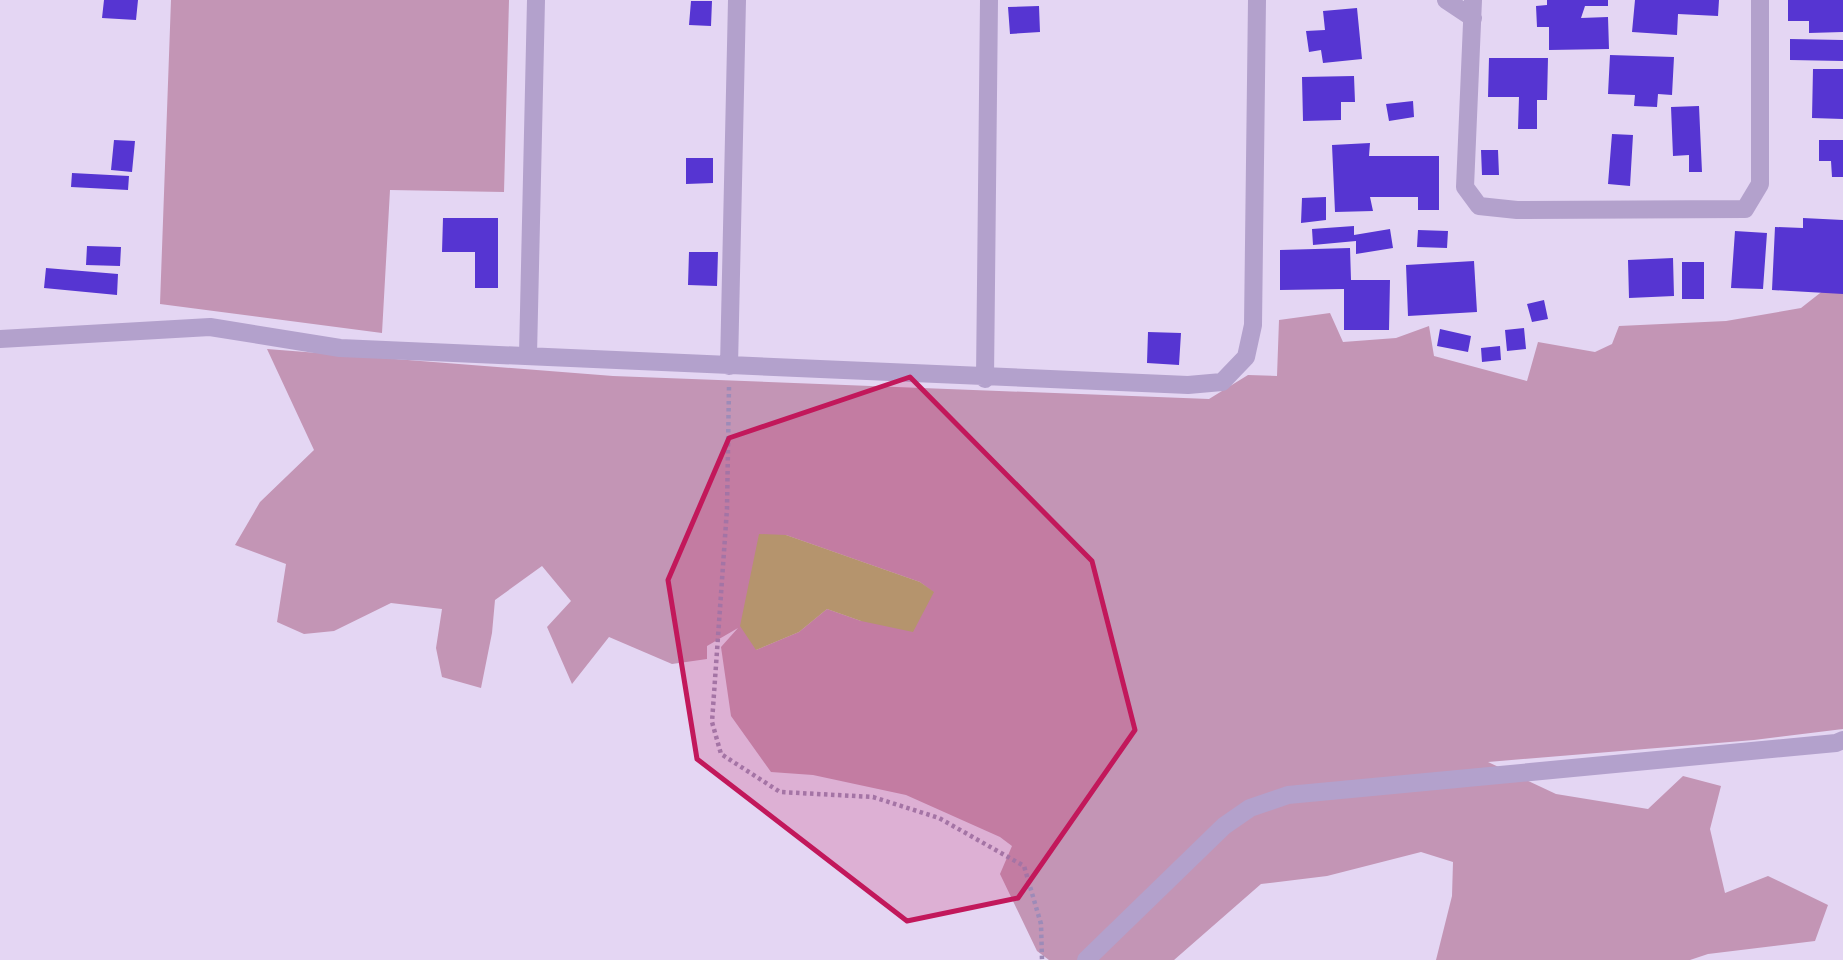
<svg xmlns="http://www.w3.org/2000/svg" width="1843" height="960" viewBox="0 0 1843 960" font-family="Signika,sans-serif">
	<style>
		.green { fill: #c395b5; fill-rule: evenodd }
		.water { fill: #b2b372 }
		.building { fill: #5635d2 }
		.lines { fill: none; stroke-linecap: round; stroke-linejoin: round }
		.path { stroke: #9d8bb8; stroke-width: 4.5; stroke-dasharray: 3.5 3.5; stroke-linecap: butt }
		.minor { stroke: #b3a1cc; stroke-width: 18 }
		.marked { fill: #c2185b; fill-opacity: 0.2; stroke: #c2185b; stroke-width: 5; stroke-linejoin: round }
	</style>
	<rect width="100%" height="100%" fill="#e4d6f3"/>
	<path class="green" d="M171 0H509L504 192 390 190 382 333 160 304Z
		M1843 275V729L1754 740 1488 762 1556 794 1648 809 1683 776 1721 786 1710 829 1725 893 1768 876 1828 905 1815 941 1708 954 1690 960H1436L1452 896 1453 862 1421 852 1327 876 1261 884 1174 960H1049L1037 951 1000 874 1012 846 1000 837 906 795 813 775 771 772 731 716 721 647 738 628 707 646V659L672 664 609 637 572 684 547 627 571 601 542 566 495 600 492 633 481 688 442 677 436 648 442 609 391 603 334 631 304 634 277 622 286 564 235 545 260 502 314 450 267 349 613 376 1209 399 1248 375 1277 376 1279 320 1330 313 1343 342 1396 338 1429 326 1434 356 1527 381 1538 342 1595 352 1612 344 1619 326 1726 321 1801 308ZM759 535H786L920 582 933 592 861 621 827 609 799 632 756 650Z"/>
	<path class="water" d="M759 534 786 535 920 582 934 592 913 632 861 621 827 609 799 632 756 650 740 626Z"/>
	<path class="building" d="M104 0H138L136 20 102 18Z
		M1547 0H1608V6H1585L1581 18 1608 17 1609 49 1549 50V27H1537L1536 6 1547 5Z
		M1635 0H1719L1718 16 1678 14 1677 35 1632 32Z
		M1788 0H1843V32L1809 33V21H1788Z
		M691 1H712L711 26 689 25Z
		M1039 6 1040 32 1010 34 1008 7Z
		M1357 8 1362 59 1323 63 1321 50 1309 52 1306 31 1325 30 1323 11Z
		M1790 39 1843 40V61L1790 60Z
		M1610 55 1674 57 1672 95 1658 94 1657 107 1634 106 1635 95 1608 94Z
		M1489 58H1548L1547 100H1537V129H1518L1519 97H1488Z
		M1813 69H1843V119L1812 118Z
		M1354 76 1355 102H1341V120L1303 121 1302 77Z
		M1413 101 1414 117 1389 121 1386 104Z
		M1699 106 1702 172H1689V155L1673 156 1671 107Z
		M1612 134 1633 135 1630 186 1608 184Z
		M114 140 135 141 132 172 111 170Z
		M1819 140H1843V177H1832L1831 161H1819Z
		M1370 143 1369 156H1439V210H1418V197H1370L1373 211 1335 212 1332 145Z
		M1481 150H1498L1499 175H1482Z
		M686 158H713V183L686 184Z
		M72 173 129 176 128 190 71 187Z
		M1326 197V220L1301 223 1302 198Z
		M443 218H498V288H475V252H442Z
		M1803 218 1843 220V294L1772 290 1775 227 1803 228Z
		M1354 226V235L1390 229 1393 248 1356 254V241L1313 245 1312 229Z
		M1418 230 1448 231 1447 248 1417 247Z
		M1735 231 1767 233 1763 289 1731 288Z
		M87 246 121 247 120 266 86 265Z
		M1350 248 1351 280H1390L1389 330H1344V289L1280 290V250Z
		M689 252H718L717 286 688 285Z
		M1673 258 1674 296 1629 298 1628 260Z
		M1474 261 1477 312 1408 316 1406 265Z
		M1682 262H1704V299H1682Z
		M46 268 118 274 117 295 44 288Z
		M1544 300 1548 319 1532 322 1527 304Z
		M1524 328 1526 349 1507 351 1505 330Z
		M1440 329 1471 336 1468 352 1437 346Z
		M1148 332 1181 333 1179 365 1147 363Z
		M1500 346 1501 360 1482 362 1481 348Z"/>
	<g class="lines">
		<path class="path" d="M729 387 727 509 712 722 721 754 780 792 873 797 939 818 1024 866 1041 924 1042 960"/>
		<path class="minor" d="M1446 0 1473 18
			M1473 0 1465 187 1479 206 1517 210 1745 209 1760 184V0
			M0 339 210 327 340 348 1188 385 1222 382 1246 357 1253 325 1257 0
			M528 355 536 0
			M729 366 737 0
			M985 379 989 0
			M1086 960 1224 826 1250 808 1288 795 1836 743 1843 740"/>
	</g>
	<path class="marked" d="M910 377 1092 561 1135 730 1018 898 907 921 697 759 668 580 729 438Z"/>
</svg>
